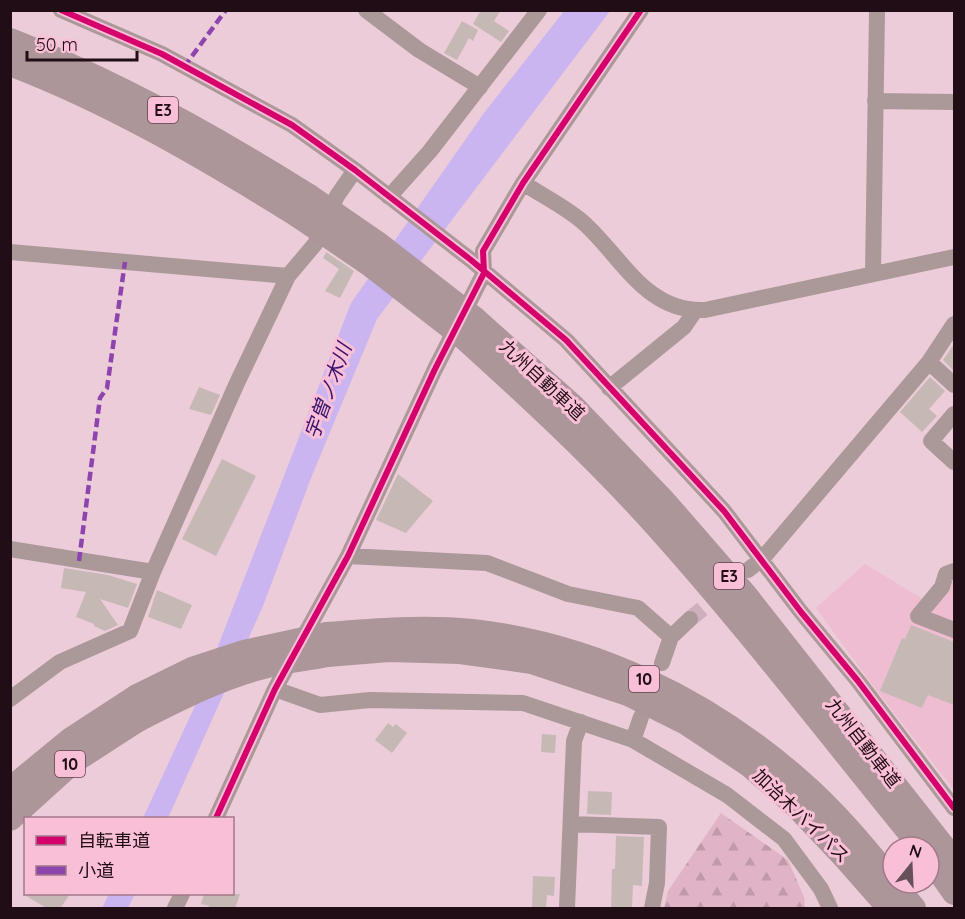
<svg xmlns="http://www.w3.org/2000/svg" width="965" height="919" viewBox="0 0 965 919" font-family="Quicksand,'Noto Sans JP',sans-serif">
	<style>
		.built { fill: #efbdd1 }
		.forest { fill: url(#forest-firs) }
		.water { fill: #cab5f1 }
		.building { fill: #c6b9b5 }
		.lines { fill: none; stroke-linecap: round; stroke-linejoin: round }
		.minor-tunnel { stroke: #ceafbc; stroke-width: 16; stroke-dasharray: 16 8; stroke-linecap: butt }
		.minor { stroke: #ab9898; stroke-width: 16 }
		.highway { stroke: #ac969a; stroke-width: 24 }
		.highway-bridge { stroke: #ac969a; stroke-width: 24 }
		.quiet { stroke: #8e44ad; stroke-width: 4.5; stroke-dasharray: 9 4.5; stroke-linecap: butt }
		.cycleway-casing { stroke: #f9bfd6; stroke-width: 10 }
		.cycleway { stroke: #d6006c; stroke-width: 6 }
		.labels { text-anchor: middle; stroke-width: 6; stroke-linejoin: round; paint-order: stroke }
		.shield { fill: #f9bfd6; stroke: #624250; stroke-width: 1.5 }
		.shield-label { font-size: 16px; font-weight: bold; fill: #210d16 }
		.street-label { font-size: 18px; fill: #210d16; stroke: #f9bfd6 }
		.water-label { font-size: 20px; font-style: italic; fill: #37146f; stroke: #f9bfd6 }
	</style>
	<defs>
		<pattern id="forest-firs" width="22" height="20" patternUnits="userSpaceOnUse" patternTransform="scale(1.5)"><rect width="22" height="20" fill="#e0b4c6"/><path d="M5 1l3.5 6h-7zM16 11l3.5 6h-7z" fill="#c09aa9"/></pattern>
	</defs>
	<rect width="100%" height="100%" fill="#ecccd9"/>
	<path class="built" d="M865 564 929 603 954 565V790L870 682 816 608Z"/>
	<path class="forest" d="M721 813 788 860 804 897 805 908H664L668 891Z"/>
	<path class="water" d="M564 11H610L377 319 311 478 263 606 168 818H143L194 708 351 303 484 113Z
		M109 894H135L128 908H102Z"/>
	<path class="building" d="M481 10H501L494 21 509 31 501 42 473 24Z
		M462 21 478 30 473 41 469 38 457 60 444 53Z
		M326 252 354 271 340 298 325 291 339 269 323 258Z
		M954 344V371L943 360Z
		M930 377 945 391 929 409 937 416 922 432 900 412Z
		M199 387 220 395 211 415 189 409Z
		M222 459 256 476 216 556 182 539Z
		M398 474 433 501 406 533 376 520Z
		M64 568 108 575 137 584 128 608 100 599 118 625 105 631 94 626V624L76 617 86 592 61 588Z
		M157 590 192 605 181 629 148 617Z
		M911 625 954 642V705L928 695 922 708 880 691 902 638 905 639Z
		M388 723 393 727 396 724 407 733 392 753 375 740Z
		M542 734 556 735 555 753 541 752Z
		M588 791 612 792 611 815 587 814Z
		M616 836 644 837 642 886 633 885 632 909H611L612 869H615Z
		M533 876 555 877 554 896 547 895 546 909H532Z
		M23 894H70L60 909H48Z
		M204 894H240L235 909H208L209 906 201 904Z"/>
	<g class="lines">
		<path class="minor-tunnel" d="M690 619 724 591"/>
		<path class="minor" d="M61 10 162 54 292 125 355 170 471 260 566 340 724 511 801 612 858 681 954 808
			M366 10 419 50 480 87
			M875 101 954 102
			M523 183C543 196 569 209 585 224 623 259 647 313 705 310L954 257
			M389 197 430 151 539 10
			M10 252 288 276
			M873 274 877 10
			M929 362 954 385
			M609 388 684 327 695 311
			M954 414 931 441 954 462
			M10 549 153 572
			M348 556 487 563 568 594 638 608 671 637 662 663
			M748 570 762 559 929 362 954 324
			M954 571 946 574 942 587 918 616 954 630
			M671 637 690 619
			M275 689 320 705 370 700 523 703 633 740 727 795 784 839 821 889 830 908
			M10 699 60 662 130 631 153 572 237 383 288 276 315 244 337 196 355 170
			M633 740 641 717
			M216 818 275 689 348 556 435 369 484 273 483 251 523 183 641 10
			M571 824 659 827 657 883 652 908
			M175 908 182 894
			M567 908 574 741 581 722"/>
		<path class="highway" d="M10 40C115 81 214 136 309 196
			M10 64C112 103 205 158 297 215
			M474 318 574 407 664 501 744 593 954 860
			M463 337C527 395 590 453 649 518 744 623 831 737 921 847
			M327 634C375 630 424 626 472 631 593 644 707 700 798 779 833 809 864 846 893 882
			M327 655 389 650 460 652 532 662 628 694 686 723 749 765 795 805 846 859 889 908
			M10 789 71 739 137 696
			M10 819 73 762 138 720
			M929 857 954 893
			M893 883 914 908"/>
		<path class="highway-bridge" d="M309 196 380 245 474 318
			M297 215 369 264 463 337
			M137 696 192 669 244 652 327 634
			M138 720C179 699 222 677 267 666 287 661 307 659 327 655"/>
		<path class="quiet" d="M184 67 226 10
			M79 561 100 398 107 388 125 262"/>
		<defs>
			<path id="cycleway" d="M61 10 162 54 292 125 355 170 471 260 566 340 724 511 801 612 858 681 954 808
				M216 818 275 689 348 556 435 369 484 273 483 251 523 183 641 10"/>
		</defs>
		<use href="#cycleway" class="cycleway-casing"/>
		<use href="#cycleway" class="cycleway"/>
	</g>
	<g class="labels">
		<g class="shield">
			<rect x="148" y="97" width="30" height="26" rx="4.5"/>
			<rect x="714" y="563" width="30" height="26" rx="4.5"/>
			<rect x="629" y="666" width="30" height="26" rx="4.5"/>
			<rect x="55" y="751" width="30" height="26" rx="4.5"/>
		</g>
		<g class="shield-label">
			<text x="163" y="116">E3</text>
			<text x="729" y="582">E3</text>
			<text x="644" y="685">10</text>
			<text x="70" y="770">10</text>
		</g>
		<g class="street-label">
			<text transform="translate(542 380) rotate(43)" y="6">九州自動車道</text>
			<text transform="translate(863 743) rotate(52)" y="6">九州自動車道</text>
			<text transform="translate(801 816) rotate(44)" y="6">加治木バイパス</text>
		</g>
		<g class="water-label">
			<text transform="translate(328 391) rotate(-70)" y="7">宇曽ノ木川</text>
		</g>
	</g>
	<rect width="965" height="919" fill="none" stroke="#210d16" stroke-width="24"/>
	<rect x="24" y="817" width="210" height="78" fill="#f9bfd6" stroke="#a37889" stroke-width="1.5"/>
	<rect x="36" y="836" width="30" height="9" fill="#d6006c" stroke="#a37889" stroke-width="1.5"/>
	<text x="78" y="847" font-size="18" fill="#210d16">自転車道</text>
	<rect x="36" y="866" width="30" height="9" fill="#8e44ad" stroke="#a37889" stroke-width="1.5"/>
	<text x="78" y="877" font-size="18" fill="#210d16">小道</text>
	<g transform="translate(911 865) rotate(18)"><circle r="28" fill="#f9bfd6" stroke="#a37889" stroke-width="1.5"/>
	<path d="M0-4.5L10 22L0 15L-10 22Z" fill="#68505a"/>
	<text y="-9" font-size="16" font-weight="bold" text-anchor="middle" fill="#210d16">N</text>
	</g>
	<path d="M27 51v9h110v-9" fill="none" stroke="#210d16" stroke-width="3"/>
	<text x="36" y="51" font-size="18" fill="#210d16" stroke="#f9bfd6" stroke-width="4.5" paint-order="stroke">50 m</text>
</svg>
